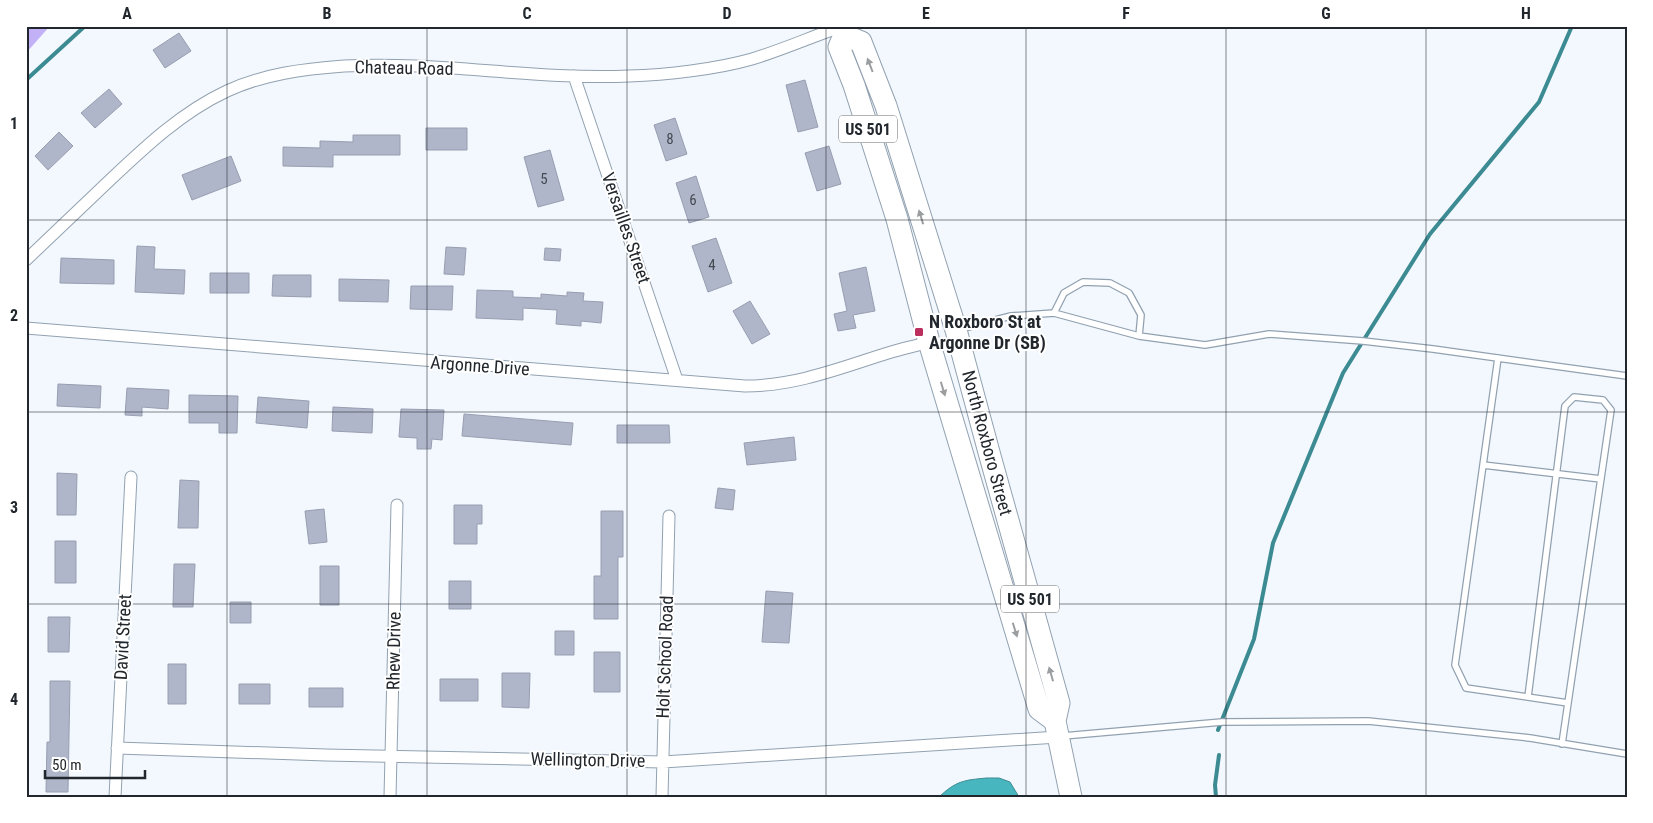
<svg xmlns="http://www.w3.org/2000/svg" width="1653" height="823" viewBox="0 0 1653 823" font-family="'Roboto Condensed',sans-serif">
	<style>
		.forest { fill: #c3b1f7 }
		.water { fill: #48b6be; stroke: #3c8b92 }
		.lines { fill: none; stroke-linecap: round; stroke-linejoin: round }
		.stream { stroke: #3c8b92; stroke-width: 4 }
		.building { fill: #b0b6c9; stroke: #989eb0 }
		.lane-casing { stroke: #92a1b0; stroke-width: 8 }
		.street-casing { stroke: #92a1b0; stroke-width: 13 }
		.highway-casing { stroke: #92a1b0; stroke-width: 23 }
		.lane { stroke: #fff; stroke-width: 5.5 }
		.street { stroke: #fff; stroke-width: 11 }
		.highway { stroke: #fff; stroke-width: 21 }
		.oneway { fill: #9b9ea0 }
		.grid { fill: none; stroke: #21272c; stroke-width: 1; stroke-opacity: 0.55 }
		.poi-dot { fill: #bc2e5e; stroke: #fff; stroke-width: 2 }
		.labels { text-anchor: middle; stroke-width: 4; stroke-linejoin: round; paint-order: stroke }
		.number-label { font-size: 15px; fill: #454b53 }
		.shield { fill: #fff; stroke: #64686b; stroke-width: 1 }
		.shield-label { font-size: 16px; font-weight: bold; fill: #21272c }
		.street-label { font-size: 18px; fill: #21272c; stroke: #fff }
		.poi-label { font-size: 18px; font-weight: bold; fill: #21272c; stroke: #fff; text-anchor: start }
		.neatline { fill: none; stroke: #21272c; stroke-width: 2 }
		.grid-label { font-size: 16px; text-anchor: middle; font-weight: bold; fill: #21272c }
	</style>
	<rect width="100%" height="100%" fill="#f2f8fe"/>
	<path class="forest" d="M26 26H50L26 53Z"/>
	<path class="water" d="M987 778H999L1010 782 1019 797H939C956 781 964 780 987 778Z"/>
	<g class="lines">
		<path class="stream" d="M26 80 85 26
			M1218 730 1254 639 1273 543 1343 373 1430 234 1539 102 1572 26
			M1216 797 1215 785 1219 755"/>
	</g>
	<path class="building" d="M179 33 191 51 165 68 153 50Z
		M805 80 818 127 798 132 786 85Z
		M109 89 122 104 95 128 81 113Z
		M675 118 687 154 666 161 654 125Z
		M426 128H467V150H426Z
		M59 132 73 146 48 170 35 156Z
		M353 135H400V155H333V167L283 166V147L320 148V141L353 142Z
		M829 146 841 184 817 191 805 153Z
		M550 150 564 200 538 207 524 157Z
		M231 156 241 181 192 200 182 175Z
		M696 176 709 217 689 223 676 183Z
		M716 238 732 283 708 292 692 246Z
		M137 246 155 247 154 269 185 270 184 294 135 292Z
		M446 247 466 248 464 275 444 274Z
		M545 248 561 249 560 261 544 260Z
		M61 258 114 260V284L60 283Z
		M866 267 875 311 853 315 856 328 838 331 834 314 847 311 839 273Z
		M210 273H249V293H210Z
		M273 275H311V297L272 296Z
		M339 279 389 280 388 302 339 301Z
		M411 286H453L452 310 410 309Z
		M477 290 513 291V297L541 298V294L567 296V292L584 293 583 301 603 302 601 323 581 321V326L556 324 557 310 523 308V320L476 318Z
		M750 301 770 334 752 344 733 311Z
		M58 384 101 386 100 408 57 406Z
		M127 388 169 390 168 409 142 407V416L125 415Z
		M189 395 238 396 237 433H219V423H189Z
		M258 397 309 401 307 428 256 423Z
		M333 407 373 409 372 433 332 431Z
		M401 409 444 410 442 440 432 439 431 449H417V438L399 437Z
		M464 414 573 423 571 445 462 436Z
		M617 425H669L670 443H617Z
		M794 437 796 460 747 465 744 443Z
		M57 473 77 474 76 515H57Z
		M180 480 199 481 198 528H178Z
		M718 488 735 490 733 510 715 508Z
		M454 505H482V524H477V544H454Z
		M324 509 327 542 309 544 305 511Z
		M601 511H623V557H618V619H594V576H601Z
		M55 541H76V583H55Z
		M174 564H195L193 607H173Z
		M320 566H339V605H320Z
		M449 581H471V609H449Z
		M766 591 793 593 789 643 762 642Z
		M230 602H251V623H230Z
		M48 617H70L69 652H48Z
		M555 631H574V655H555Z
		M594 652H620V692H594Z
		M168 664H186V704H168Z
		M502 673H530L529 708 502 707Z
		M440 679H478V701H440Z
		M50 681H70L68 792H46L47 742H50Z
		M239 684H270V704H239Z
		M309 688H343V707H309Z"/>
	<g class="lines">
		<defs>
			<path id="lane" d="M1054 313 1064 293 1083 282 1110 283 1129 293 1141 315 1139 336
				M960 329 1011 316 1054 313 1139 336 1205 345 1269 334 1363 341 1433 349 1627 376
				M1498 358 1455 665 1466 688 1568 703 1562 744
				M1483 465 1601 479
				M1528 697 1565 406 1574 397 1603 400 1611 410 1568 703
				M1063 736 1222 722 1368 721 1530 738 1627 754"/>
			<path id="street" d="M574 76 677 380
				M26 260C54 233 82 207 110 180 146 146 182 112 227 91 264 74 303 69 344 66 439 61 533 80 629 76 666 75 717 69 752 59 782 50 811 37 840 27
				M26 328 745 386C796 386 840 368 888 353 901 349 915 346 929 342
				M117 748 326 755 663 762 1058 737
				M115 797 131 477
				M390 797 397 505
				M662 797 669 516"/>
			<path id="highway" d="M840 26 844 35 839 47 854 85 897 219 929 342 1039 709 1055 721
				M844 35 861 42 886 106 956 330 990 456 1059 703 1055 721 1071 797"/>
		</defs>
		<use href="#lane" class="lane-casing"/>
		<use href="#street" class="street-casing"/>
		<use href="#highway" class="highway-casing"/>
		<use href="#lane" class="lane"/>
		<use href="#street" class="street"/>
		<use href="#highway" class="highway"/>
	</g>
	<defs><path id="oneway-solid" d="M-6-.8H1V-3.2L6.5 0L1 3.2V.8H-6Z" transform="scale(1.25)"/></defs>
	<g class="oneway">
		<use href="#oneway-solid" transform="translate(870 65) rotate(-111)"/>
		<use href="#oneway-solid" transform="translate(921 217) rotate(-107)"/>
		<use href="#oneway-solid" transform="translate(943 389) rotate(73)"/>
		<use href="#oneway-solid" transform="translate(1015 630) rotate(73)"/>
		<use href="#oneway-solid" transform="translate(1051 674) rotate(-106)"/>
	</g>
	<path class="grid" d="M227 26V797M427 26V797M627 26V797M826 26V797M1026 26V797M1226 26V797M1426 26V797M26 220H1627M26 412H1627M26 604H1627"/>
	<rect class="poi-dot" x="914" y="327" width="10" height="10" rx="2.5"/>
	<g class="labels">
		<g class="number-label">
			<text x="670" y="144">8</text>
			<text x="544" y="184">5</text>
			<text x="693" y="205">6</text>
			<text x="712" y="270">4</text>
		</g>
		<g class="shield">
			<rect x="839" y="115.5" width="58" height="27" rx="4"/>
			<rect x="1001" y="585.5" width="58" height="27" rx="4"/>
		</g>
		<g class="shield-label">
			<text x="868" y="135">US 501</text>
			<text x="1030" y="605">US 501</text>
		</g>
		<g class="street-label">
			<text transform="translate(404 68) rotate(1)" y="6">Chateau Road</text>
			<text transform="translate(626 228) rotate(71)" y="6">Versailles Street</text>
			<text transform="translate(480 366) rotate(4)" y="6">Argonne Drive</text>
			<text transform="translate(987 443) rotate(75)" y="6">North Roxboro Street</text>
			<text transform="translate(123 637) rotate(-87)" y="6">David Street</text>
			<text transform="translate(394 651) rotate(-89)" y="6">Rhew Drive</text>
			<text transform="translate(665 657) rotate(-88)" y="6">Holt School Road</text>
			<text transform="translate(588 760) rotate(1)" y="6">Wellington Drive</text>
		</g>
		<g class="poi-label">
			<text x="929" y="328">N Roxboro St at<tspan x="929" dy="21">Argonne Dr (SB)</tspan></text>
		</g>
	</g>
	<rect width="1653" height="823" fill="none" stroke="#ffffff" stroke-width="55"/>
	<path d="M45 770v8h100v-8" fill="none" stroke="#21272c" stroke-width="2.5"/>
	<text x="52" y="770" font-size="15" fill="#21272c" stroke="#ffffff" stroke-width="4" paint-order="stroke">50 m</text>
	<rect x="28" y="28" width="1598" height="768" class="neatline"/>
	<g class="grid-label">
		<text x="127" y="19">A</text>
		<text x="327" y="19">B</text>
		<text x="527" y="19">C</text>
		<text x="727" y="19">D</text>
		<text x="926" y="19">E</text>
		<text x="1126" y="19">F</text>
		<text x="1326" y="19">G</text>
		<text x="1526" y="19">H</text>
		<text x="14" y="129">1</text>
		<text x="14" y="321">2</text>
		<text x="14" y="513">3</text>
		<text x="14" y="705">4</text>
	</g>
</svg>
